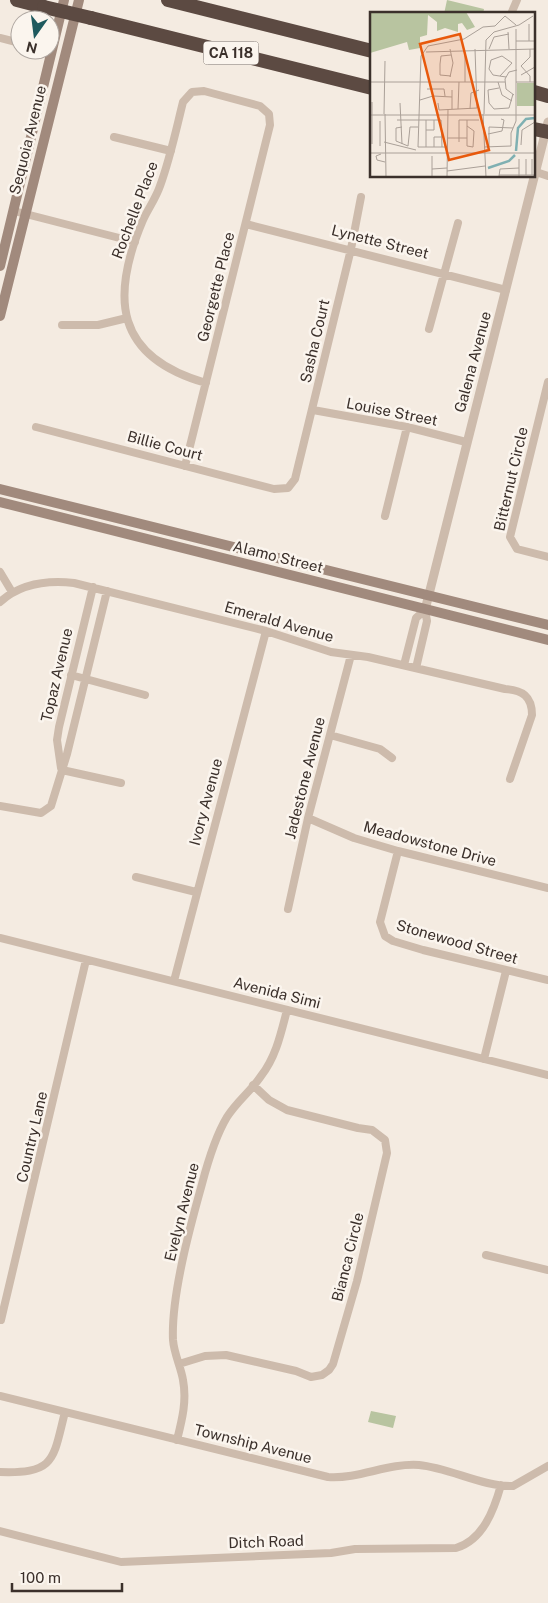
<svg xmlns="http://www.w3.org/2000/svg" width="548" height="1603" viewBox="0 0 548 1603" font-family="'Public Sans',sans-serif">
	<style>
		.garden { fill: #b8c4a0 }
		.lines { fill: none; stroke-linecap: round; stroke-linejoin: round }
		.minor { stroke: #cdbbac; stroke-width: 8 }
		.tertiary { stroke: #cdbbac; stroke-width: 9 }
		.secondary { stroke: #a18a7d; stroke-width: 10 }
		.motorway { stroke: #5c4a42; stroke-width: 14 }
		.motorway-bridge { stroke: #5c4a42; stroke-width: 14 }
		.labels { text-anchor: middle; stroke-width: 5; stroke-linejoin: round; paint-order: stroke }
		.shield { fill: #fbf5ee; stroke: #756b66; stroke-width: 1 }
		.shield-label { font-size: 14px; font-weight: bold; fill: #3b302b }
		.street-label { font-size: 15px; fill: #3b302b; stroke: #fbf5ee }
		.inset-river { fill: none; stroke: #7fb0b2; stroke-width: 2.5 }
		.inset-road { fill: none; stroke: #aaa098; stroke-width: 1 }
		.view { fill: #e8590c; fill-opacity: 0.15; stroke: #e8590c; stroke-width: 2.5 }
		.inset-edge { fill: none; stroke: #3b302b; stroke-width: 2.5 }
	</style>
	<rect width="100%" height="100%" fill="#f4ebe1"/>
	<path class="garden" d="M447 0 484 9 483 14H444Z
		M371 1411 396 1416 393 1428 368 1422Z"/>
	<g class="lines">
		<path class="minor" d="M511 14 517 0
			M0 38 20 43
			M114 137 171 151
			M536 172 548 176
			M14 211 135 242
			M246 224 506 290
			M62 325H98L127 318
			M429 329 458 223
			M548 382 510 537 517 549 548 557
			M313 410 407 427 466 442
			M36 427 274 489 288 488 295 479 351 249 361 197
			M185 466 270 125 269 114 260 106 204 91 192 92 183 102C176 130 170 159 160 186 156 198 148 209 143 220 110 298 115 357 206 383
			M385 516 407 427
			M0 572 12 592
			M0 602C21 583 47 580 74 583L266 631 331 652 368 657 505 689C522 690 532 696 532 715L510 779
			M404 665 416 618 425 610
			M416 668 427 621 425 610
			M71 675 145 695
			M330 735 380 749 392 758
			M61 768 57 740 59 727 93 587
			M62 770 121 783
			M0 806 41 813 51 806 67 754 107 591
			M308 818 354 838 398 851 548 888
			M398 851 380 922 385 936 393 941 423 950 548 980
			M136 877 196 892
			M288 909 308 818 351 655
			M0 938 548 1075
			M174 981 266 631
			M484 1059 506 971
			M486 1255 548 1270
			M1 1320 86 960
			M179 1364 205 1356 226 1355 296 1371 311 1377 322 1375 329 1370 333 1364 357 1281 387 1153 385 1140 372 1130 358 1128 287 1110 269 1100 253 1085
			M0 1396 328 1477C360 1479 387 1463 419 1465 450 1468 483 1487 513 1486L548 1466
			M177 1440C182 1420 187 1401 183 1380 181 1367 174 1354 173 1340 171 1296 190 1227 202 1184 208 1161 215 1137 227 1117 237 1101 251 1091 261 1076 276 1057 281 1033 287 1010
			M0 1472C56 1474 53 1459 65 1412
			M0 1531 121 1562 331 1553 355 1549 456 1548C483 1540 494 1510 501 1485"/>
		<path class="tertiary" d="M425 610 548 122"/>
		<path class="secondary" d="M0 266 64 0
			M0 316 79 0
			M0 489 548 625
			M0 502 548 640"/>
		<path class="motorway" d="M17 0 44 7
			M168 0 372 51
			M91 18 372 88
			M534 92 548 96"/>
		<path class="motorway-bridge" d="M44 7 91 18
			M534 129 548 132"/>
	</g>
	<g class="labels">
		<rect class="shield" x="203.5" y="41.5" width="55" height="23" rx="4"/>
		<g class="shield-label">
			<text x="231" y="58">CA 118</text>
		</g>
		<g class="street-label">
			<text transform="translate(28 140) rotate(-76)" y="5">Sequoia Avenue</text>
			<text transform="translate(135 210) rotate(-69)" y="5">Rochelle Place</text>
			<text transform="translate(380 242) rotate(14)" y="5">Lynette Street</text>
			<text transform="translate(216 287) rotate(-76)" y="5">Georgette Place</text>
			<text transform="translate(315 341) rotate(-77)" y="5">Sasha Court</text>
			<text transform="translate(473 362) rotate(-75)" y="5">Galena Avenue</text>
			<text transform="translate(392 412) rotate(11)" y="5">Louise Street</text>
			<text transform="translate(165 446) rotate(15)" y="5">Billie Court</text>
			<text transform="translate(511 479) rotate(-77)" y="5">Bitternut Circle</text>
			<text transform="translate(278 557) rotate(14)" y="5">Alamo Street</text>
			<text transform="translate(279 622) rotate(16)" y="5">Emerald Avenue</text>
			<text transform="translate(57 675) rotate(-77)" y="5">Topaz Avenue</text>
			<text transform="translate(305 778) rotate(-76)" y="5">Jadestone Avenue</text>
			<text transform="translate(206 802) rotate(-75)" y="5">Ivory Avenue</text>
			<text transform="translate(430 844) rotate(15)" y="5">Meadowstone Drive</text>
			<text transform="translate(457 942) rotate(16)" y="5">Stonewood Street</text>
			<text transform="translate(277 993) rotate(14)" y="5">Avenida Simi</text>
			<text transform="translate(32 1137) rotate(-77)" y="5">Country Lane</text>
			<text transform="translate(182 1212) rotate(-76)" y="5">Evelyn Avenue</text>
			<text transform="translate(348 1257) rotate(-76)" y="5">Bianca Circle</text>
			<text transform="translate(253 1444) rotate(14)" y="5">Township Avenue</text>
			<text transform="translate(266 1542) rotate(-2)" y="5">Ditch Road</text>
		</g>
	</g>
	<g transform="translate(370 12)">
		<rect width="165" height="165" fill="#f4ebe1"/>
		<path d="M0 0H96L105 15 97 18 92 11 88 12V20L75 16 67 19V10L58 3 57 23 50 25V36L39 38 37 30 0 41Z" fill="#b8c4a0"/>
		<path d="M147 71H165V94H147Z" fill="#b8c4a0"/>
		<path class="inset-river" d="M146 139 148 116 156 107 165 106M118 156 139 149 145 143"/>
		<path class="inset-road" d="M138 20 139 37M146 29H165M159 29V12M80 37 83 51 80 65M105 37 107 96M119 37 124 25 139 22M160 37V45L151 54 160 64V70M56 40 165 37M95 43V70M132 44 121 48 119 57 123 63 136 65M151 63 165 55M81 64 70 63V52L71 44 81 43M130 64 142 51 132 44M0 70H135M128 70 132 83 142 89M146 70H165M129 76 118 78 119 91 124 97 139 96 143 82M57 77H74L75 84M144 83 136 77 135 67 139 60 147 58M50 88 63 84 82 85M2 90V132M30 91 32 132M68 91 69 98 107 96M82 97V78M88 97 89 70M100 97 101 81 109 78M14 102 15 49M15 102 16 165M113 102 116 165M114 102 116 28 124 20 149 13 163 4M0 103H165M27 108H71L72 135M97 108V134L103 135 104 119 97 114M10 109V134M32 115 26 116V129L38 134 40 115H48M56 118H64V108M118 122 132 119 134 108 131 107M77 126H97M14 130 46 138M89 130V108H109M151 133 152 118 165 110M165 133V110M56 135V108M64 135V125H72M77 135H48L51 44 58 34 94 27 113 15 125 14 135 4 146 13M114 135 141 134V121L146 109V17M119 135V115L143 116M0 141H165M11 142 6 144 7 148 15 150M62 144V165M149 147V164M156 147V163M62 157 77 156M77 159 115 154M129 163H165M162 163V147M129 164 130 157 149 156M77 165 78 97"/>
		<path class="view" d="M90 22 119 138 79 148 50 32Z"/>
		<rect width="165" height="165" class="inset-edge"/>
	</g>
	<g transform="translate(35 35) rotate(194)"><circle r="24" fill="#fbf5ee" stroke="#aea6a0"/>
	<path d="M0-4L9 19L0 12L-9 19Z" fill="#1f5a5e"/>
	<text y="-8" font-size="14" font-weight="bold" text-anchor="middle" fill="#3b302b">N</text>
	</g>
	<path d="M12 1583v8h110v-8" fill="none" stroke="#3b302b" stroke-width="2.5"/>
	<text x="20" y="1583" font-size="15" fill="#3b302b" stroke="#fbf5ee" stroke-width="4" paint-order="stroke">100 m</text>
</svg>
